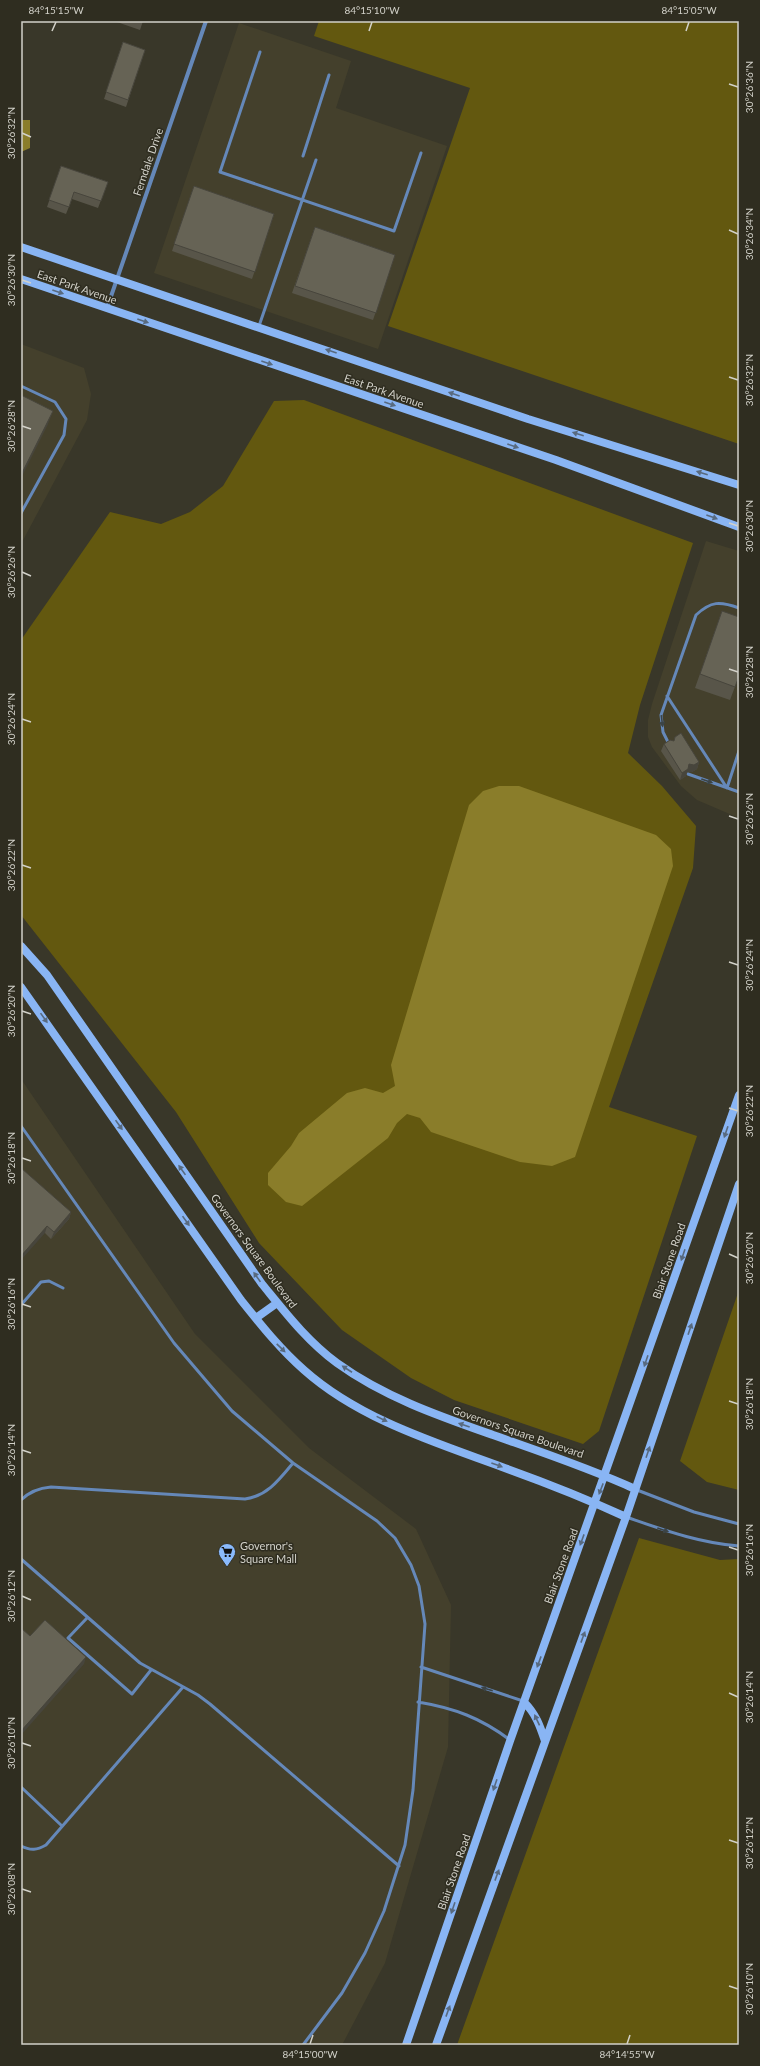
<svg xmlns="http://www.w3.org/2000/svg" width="760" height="2066" viewBox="0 0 760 2066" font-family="Lato,sans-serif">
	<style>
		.built { fill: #44402c }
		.green { fill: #63580f }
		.water { fill: #8a7d2a }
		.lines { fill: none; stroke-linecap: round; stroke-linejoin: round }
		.lane { stroke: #6588b9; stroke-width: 3 }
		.street { stroke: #6588b9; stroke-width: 4 }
		.secondary { stroke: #89b5f4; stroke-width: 8 }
		.wall { fill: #585549 }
		.shaded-wall { fill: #47453c }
		.building { fill: #666355; stroke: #47453c }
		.oneway { fill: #586a7f }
		.oneway2 { fill: #3c4446 }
		.ticks { fill: none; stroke: #d2d1c9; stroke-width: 1.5 }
		.labels { text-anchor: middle; stroke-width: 3; stroke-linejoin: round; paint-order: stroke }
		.street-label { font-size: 11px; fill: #d2d1c9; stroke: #2f2d20 }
		.poi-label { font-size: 11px; fill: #d2d1c9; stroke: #2f2d20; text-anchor: start }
		.neatline { fill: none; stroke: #d2d1c9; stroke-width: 1.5 }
		.ticks-label { font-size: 10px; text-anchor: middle; fill: #d2d1c9 }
	</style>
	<rect width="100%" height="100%" fill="#393729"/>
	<path class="built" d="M239 23 351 61 336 108 447 146 378 349 154 273Z
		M21 344 84 368 91 394 87 420 21 544Z
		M706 541 739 551V818L697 800 681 786 652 747 648 737V720L652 704Z
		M21 1079 195 1334 309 1448 416 1529 451 1605 448 1747 385 1963 342 2045H21Z"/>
	<path class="green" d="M319 21H739V444L388 326 470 88 314 36Z
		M304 400 693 543 640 705 628 753 662 786 696 826 693 868 609 1107 697 1136 599 1431 583 1444 454 1400 411 1378 342 1330 259 1243 176 1112 21 915V640L110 512 161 524 190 512 223 486 274 401Z
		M739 1290V1490L707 1482 680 1461Z
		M639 1538 720 1560 739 1559V2045H457Z"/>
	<path class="water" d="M21 120H30V148L21 152Z
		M499 786H519L656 835 671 849 673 866 575 1157 552 1166 520 1162 431 1132 420 1118 407 1114 397 1123 388 1138 302 1206 286 1202 268 1185V1173L291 1146 299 1133 347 1093 365 1088 383 1093 395 1086 391 1065 469 805 483 791Z"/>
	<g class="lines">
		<path class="lane" d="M260 52 220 172 394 231 421 153
			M303 156 329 75
			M259 326 316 160
			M21 386 55 402 66 419 64 435 21 513
			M667 696 727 788
			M669 744 663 732 661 715 696 615C711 601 720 601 739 608
			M688 774 739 792
			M727 788 739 751
			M21 1126 174 1343 232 1411 293 1463 377 1521 395 1538 411 1565 419 1586 425 1624 413 1790 405 1845 384 1911 365 1953 342 1993 303 2045
			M21 1305 41 1282 49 1281 63 1288
			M637 1490 694 1512 739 1524
			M21 1500C30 1491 39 1488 51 1487L245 1499C267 1496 279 1480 293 1463
			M626 1517C664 1530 699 1543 739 1546
			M21 1559 140 1663 198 1695 210 1704 399 1866
			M87 1618 68 1638 132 1694 151 1670
			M421 1667 523 1701
			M418 1702C454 1708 481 1718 510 1740
			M21 1787 62 1826
			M21 1846C31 1851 37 1850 46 1845L183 1687"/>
		<path class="street" d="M107 308 206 21"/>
		<path class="secondary" d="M21 247 528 419 739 485
			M21 279 556 460 739 527
			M21 946 47 975 262 1284C285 1312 307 1341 337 1363 384 1397 439 1416 493 1435 541 1452 589 1468 635 1489
			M21 987 241 1300C261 1325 280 1349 304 1370 359 1419 434 1442 502 1467 544 1482 585 1498 626 1517
			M256 1318 277 1303
			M524 1702C536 1714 540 1726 545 1741
			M406 2045 510 1741 739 1095
			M436 2045 626 1517 739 1184"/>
	</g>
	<path class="wall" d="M114 21H143L140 30Z
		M123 42 145 50 126 107 104 99Z
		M61 166 108 182 98 208 72 199 66 214 47 207Z
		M194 186 274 214 252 279 172 251Z
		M315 227 395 255 373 320 292 293Z
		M722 611 739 676 730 700 695 688Z
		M675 737 699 762 697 769 692 772H687L686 776 680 780 661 751 664 744 674 741Z
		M21 1168 71 1212 69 1219 51 1239 45 1233Z"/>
	<path class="shaded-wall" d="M53 411 48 424 21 478V475Z
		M699 762 697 769 692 772H687L686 776 680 780 682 773 689 764Z
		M71 1212 69 1219 51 1239 54 1232Z
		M47 1226 45 1233 21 1260V1256Z
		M86 1657 84 1664 21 1735V1731Z"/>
	<path class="building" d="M123 42 145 50 128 100 106 92Z
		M61 166 108 182 101 201 74 192 69 207 49 200Z
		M194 186 274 214 255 272 174 244Z
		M315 227 395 255 376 313 295 286Z
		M21 395 53 411 21 475Z
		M722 611 739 617V676L735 687 700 674Z
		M681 733 699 762 694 765 689 764 688 769 682 773 664 744 670 740 674 741 675 737Z
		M21 1168 71 1212 54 1232 47 1226 21 1256Z
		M45 1620 86 1657 21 1731V1628L30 1636Z"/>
	<defs><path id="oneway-solid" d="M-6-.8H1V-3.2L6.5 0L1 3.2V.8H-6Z"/></defs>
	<g class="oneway">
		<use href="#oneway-solid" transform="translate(58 292) rotate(19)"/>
		<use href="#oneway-solid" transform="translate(143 321) rotate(19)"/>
		<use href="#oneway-solid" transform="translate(331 351) rotate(-161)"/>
		<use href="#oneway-solid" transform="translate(267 363) rotate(19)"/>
		<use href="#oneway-solid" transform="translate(454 394) rotate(-161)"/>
		<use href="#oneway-solid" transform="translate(390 404) rotate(19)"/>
		<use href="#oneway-solid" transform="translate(578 434) rotate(-163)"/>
		<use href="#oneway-solid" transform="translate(513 446) rotate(19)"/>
		<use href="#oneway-solid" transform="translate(702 473) rotate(-163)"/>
		<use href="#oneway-solid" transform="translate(712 517) rotate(20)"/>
		<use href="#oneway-solid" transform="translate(44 1018) rotate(55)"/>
		<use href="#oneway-solid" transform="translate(119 1125) rotate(55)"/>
		<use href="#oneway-solid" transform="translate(726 1132) rotate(109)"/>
		<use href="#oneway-solid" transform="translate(182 1170) rotate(-125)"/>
		<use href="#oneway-solid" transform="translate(186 1221) rotate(55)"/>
		<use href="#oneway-solid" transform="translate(683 1255) rotate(109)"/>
		<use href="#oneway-solid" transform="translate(257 1277) rotate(-125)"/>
		<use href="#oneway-solid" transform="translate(690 1329) rotate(-71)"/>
		<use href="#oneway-solid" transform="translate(281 1348) rotate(44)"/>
		<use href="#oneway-solid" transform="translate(646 1361) rotate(109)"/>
		<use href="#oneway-solid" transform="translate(347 1369) rotate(-147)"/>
		<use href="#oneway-solid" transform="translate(382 1419) rotate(26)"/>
		<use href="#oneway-solid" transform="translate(464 1425) rotate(-161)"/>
		<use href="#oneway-solid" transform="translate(648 1452) rotate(-71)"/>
		<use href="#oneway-solid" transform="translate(497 1465) rotate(20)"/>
		<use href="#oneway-solid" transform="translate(601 1489) rotate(111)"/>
		<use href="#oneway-solid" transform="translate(582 1540) rotate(110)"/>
		<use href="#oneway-solid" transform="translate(583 1637) rotate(-70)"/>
		<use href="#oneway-solid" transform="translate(539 1662) rotate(110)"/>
		<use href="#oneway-solid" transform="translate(537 1720) rotate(-115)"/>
		<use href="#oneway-solid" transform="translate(495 1785) rotate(109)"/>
		<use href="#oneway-solid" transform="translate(497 1875) rotate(-70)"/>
		<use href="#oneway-solid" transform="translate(453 1908) rotate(109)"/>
		<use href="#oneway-solid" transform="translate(448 2011) rotate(-70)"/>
	</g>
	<g class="oneway2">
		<use href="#oneway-solid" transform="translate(662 721) rotate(83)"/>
		<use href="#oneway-solid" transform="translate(707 781) rotate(19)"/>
		<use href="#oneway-solid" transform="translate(663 1530) rotate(19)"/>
		<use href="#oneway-solid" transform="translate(487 1689) rotate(-162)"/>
	</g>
	<path class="ticks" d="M52 31 56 22M369 31 372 22M686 31 689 22M729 84 738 87M22 133 31 137M729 230 738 234M22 280 31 283M729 377 738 380M22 426 31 429M729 523 738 526M22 572 31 576M729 669 738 672M22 719 31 722M729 816 738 819M22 865 31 868M729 962 738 965M22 1011 31 1014M729 1108 738 1111M22 1158 31 1161M729 1254 738 1258M22 1304 31 1307M729 1401 738 1404M22 1450 31 1453M729 1547 738 1550M22 1596 31 1600M729 1693 738 1697M22 1743 31 1746M729 1840 738 1843M22 1889 31 1892M729 1986 738 1989M310 2044 313 2035M627 2044 630 2035"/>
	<defs>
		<symbol id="supermarket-pin" viewBox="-11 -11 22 30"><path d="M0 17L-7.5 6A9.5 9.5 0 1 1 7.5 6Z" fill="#8abafc" stroke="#2f2d20"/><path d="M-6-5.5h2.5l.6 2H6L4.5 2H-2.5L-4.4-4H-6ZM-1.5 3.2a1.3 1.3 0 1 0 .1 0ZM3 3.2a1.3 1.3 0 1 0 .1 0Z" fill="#111"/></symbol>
	</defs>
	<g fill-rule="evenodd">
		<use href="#supermarket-pin" x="217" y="1542" width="20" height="27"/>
	</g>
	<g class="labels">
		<g class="street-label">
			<text transform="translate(148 162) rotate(-71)" y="4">Ferndale Drive</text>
			<text transform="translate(77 287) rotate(19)" y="4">East Park Avenue</text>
			<text transform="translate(384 391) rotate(19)" y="4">East Park Avenue</text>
			<text transform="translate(254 1251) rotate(54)" y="4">Governors Square Boulevard</text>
			<text transform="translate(669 1261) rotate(-71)" y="4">Blair Stone Road</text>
			<text transform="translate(518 1432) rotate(19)" y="4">Governors Square Boulevard</text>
			<text transform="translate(561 1566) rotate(-70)" y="4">Blair Stone Road</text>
			<text transform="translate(454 1872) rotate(-71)" y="4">Blair Stone Road</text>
		</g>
		<g class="poi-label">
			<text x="240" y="1550">Governor's<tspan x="240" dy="13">Square Mall</tspan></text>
		</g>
	</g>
	<rect width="760" height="2066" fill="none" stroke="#2f2d20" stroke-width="44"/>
	<rect x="22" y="22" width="716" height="2022" class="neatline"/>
	<g class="ticks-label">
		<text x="56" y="14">84°15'15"W</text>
		<text x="372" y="14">84°15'10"W</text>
		<text x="689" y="14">84°15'05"W</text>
		<text transform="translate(749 87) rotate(-90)" y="4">30°26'36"N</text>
		<text transform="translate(11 133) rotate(-90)" y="4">30°26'32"N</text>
		<text transform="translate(749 234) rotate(-90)" y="4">30°26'34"N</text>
		<text transform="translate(11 280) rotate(-90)" y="4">30°26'30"N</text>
		<text transform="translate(749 380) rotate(-90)" y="4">30°26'32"N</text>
		<text transform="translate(11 426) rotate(-90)" y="4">30°26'28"N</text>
		<text transform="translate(749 526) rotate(-90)" y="4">30°26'30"N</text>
		<text transform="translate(11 572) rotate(-90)" y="4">30°26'26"N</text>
		<text transform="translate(749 672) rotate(-90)" y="4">30°26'28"N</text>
		<text transform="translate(11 719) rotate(-90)" y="4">30°26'24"N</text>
		<text transform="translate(749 819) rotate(-90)" y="4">30°26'26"N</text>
		<text transform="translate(11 865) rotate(-90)" y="4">30°26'22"N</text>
		<text transform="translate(749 965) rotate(-90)" y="4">30°26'24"N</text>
		<text transform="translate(11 1011) rotate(-90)" y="4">30°26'20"N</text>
		<text transform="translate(749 1111) rotate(-90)" y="4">30°26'22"N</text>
		<text transform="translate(11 1158) rotate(-90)" y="4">30°26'18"N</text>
		<text transform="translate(749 1258) rotate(-90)" y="4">30°26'20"N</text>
		<text transform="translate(11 1304) rotate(-90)" y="4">30°26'16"N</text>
		<text transform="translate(749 1404) rotate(-90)" y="4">30°26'18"N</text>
		<text transform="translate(11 1450) rotate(-90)" y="4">30°26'14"N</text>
		<text transform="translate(749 1550) rotate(-90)" y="4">30°26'16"N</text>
		<text transform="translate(11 1596) rotate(-90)" y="4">30°26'12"N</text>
		<text transform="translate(749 1697) rotate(-90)" y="4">30°26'14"N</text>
		<text transform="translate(11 1743) rotate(-90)" y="4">30°26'10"N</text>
		<text transform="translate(749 1843) rotate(-90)" y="4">30°26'12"N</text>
		<text transform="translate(11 1889) rotate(-90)" y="4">30°26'08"N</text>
		<text transform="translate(749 1989) rotate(-90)" y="4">30°26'10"N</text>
		<text x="310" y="2058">84°15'00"W</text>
		<text x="627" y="2058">84°14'55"W</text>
	</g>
</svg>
